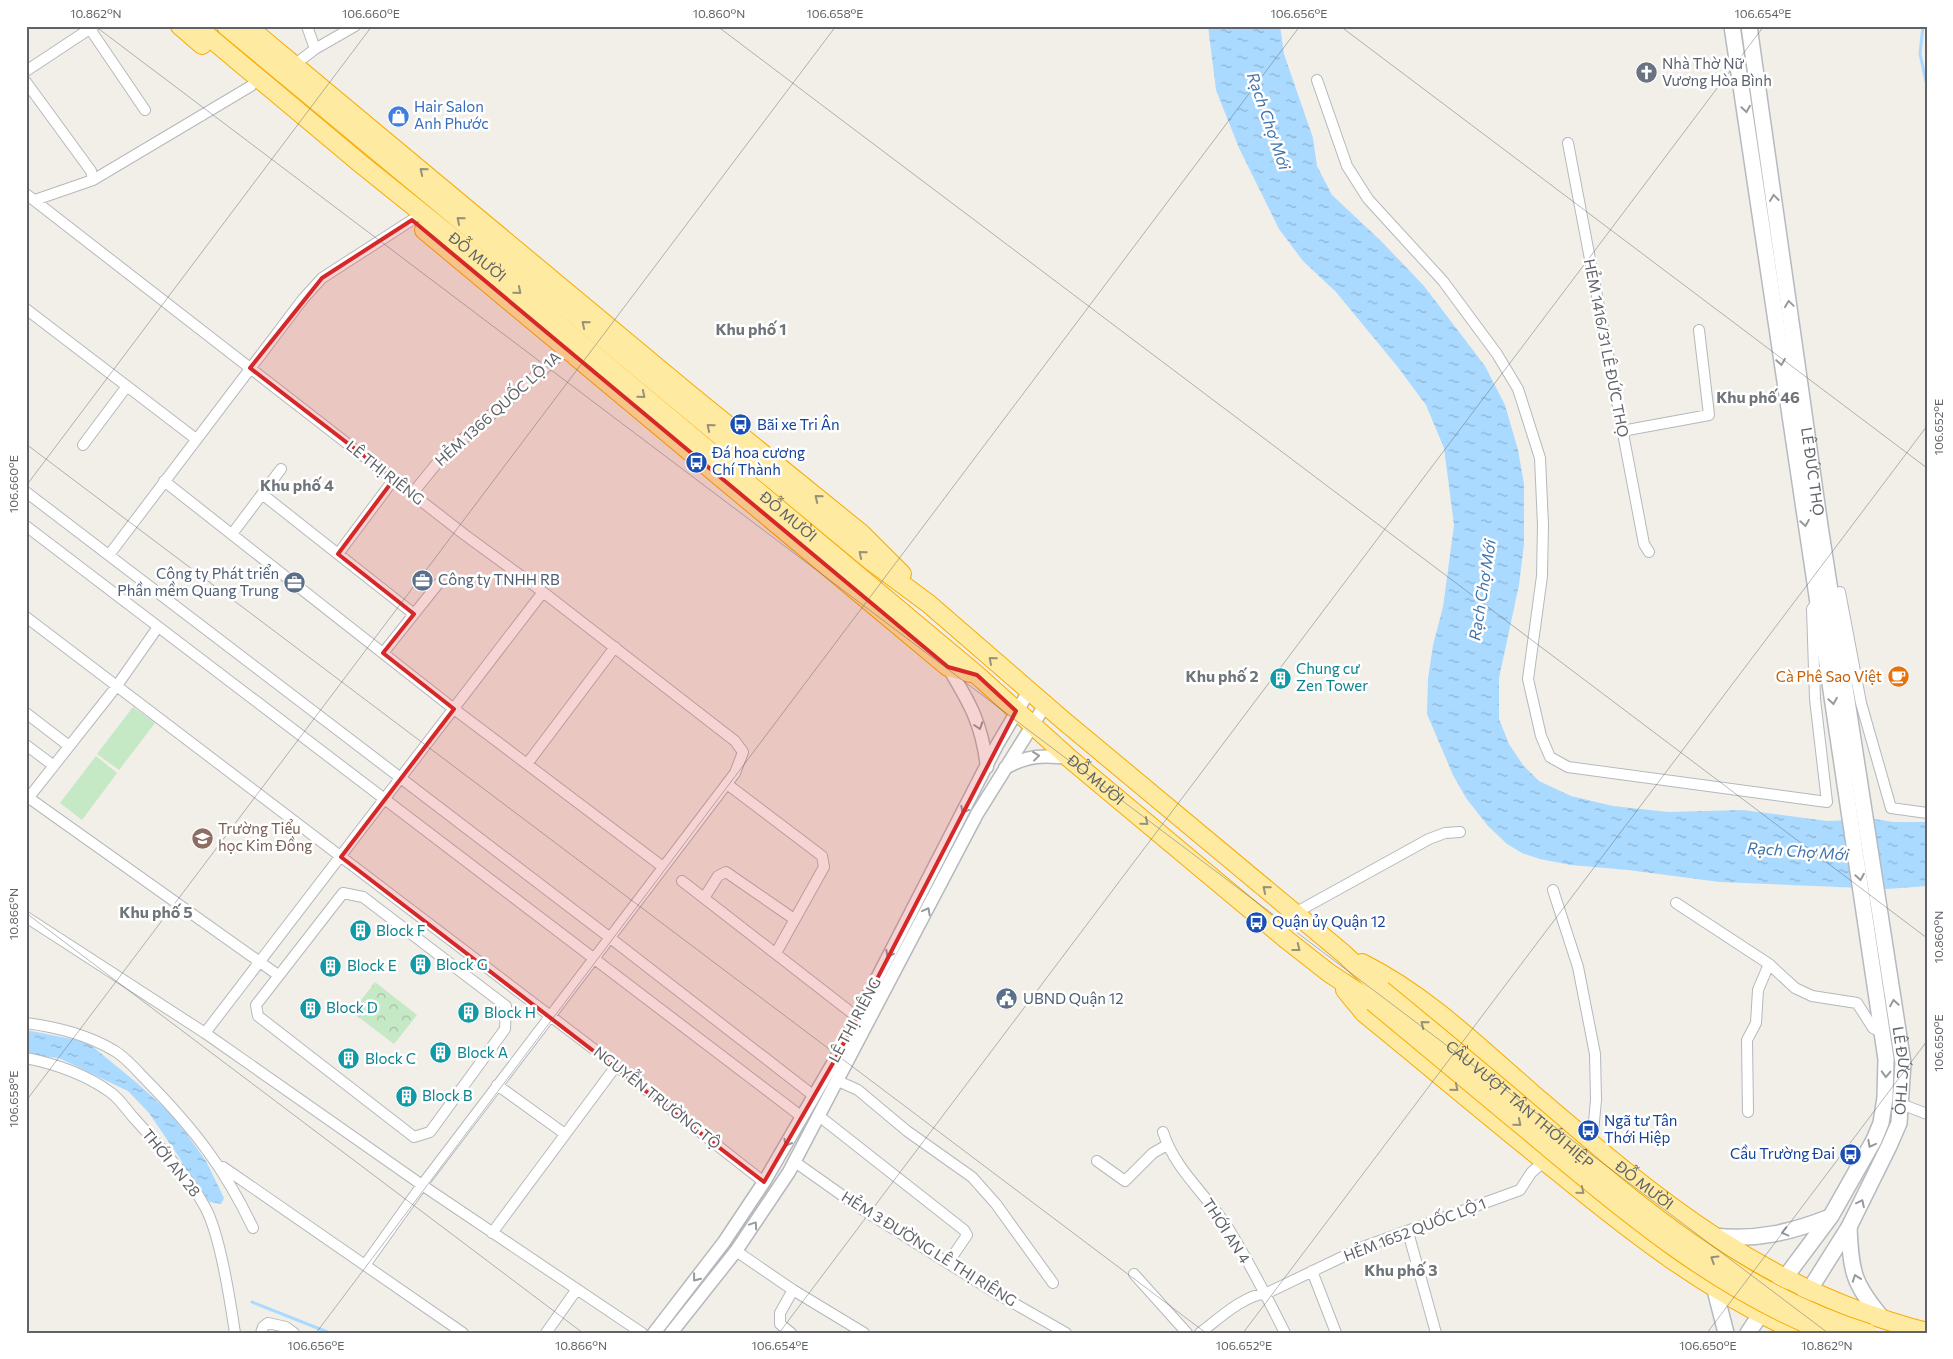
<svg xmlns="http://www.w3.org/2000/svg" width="1953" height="1359" viewBox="0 0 1953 1359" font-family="Commissioner,sans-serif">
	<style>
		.green { fill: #c5e8c5 }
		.park { fill: url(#park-crowns) }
		.water { fill: url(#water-ripples) }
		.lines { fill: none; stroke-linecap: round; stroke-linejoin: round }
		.stream { stroke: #aadaff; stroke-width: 3 }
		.minor-casing { stroke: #b5b8bc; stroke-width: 12 }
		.tertiary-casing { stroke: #b5b8bc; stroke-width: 15 }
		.secondary-casing { stroke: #b6babf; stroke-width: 18 }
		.trunk-casing { stroke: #f9ab00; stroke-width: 20 }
		.minor { stroke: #fff; stroke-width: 10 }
		.tertiary { stroke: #fff; stroke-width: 12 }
		.secondary { stroke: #fff; stroke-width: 15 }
		.trunk { stroke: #feeaa1; stroke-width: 18 }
		.trunk-bridge-casing { stroke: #f9ab00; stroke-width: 20; stroke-linecap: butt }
		.trunk-bridge { stroke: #feeaa1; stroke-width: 18 }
		.oneway { stroke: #979a9d }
		.oneway2 { stroke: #97927c }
		.marked { fill: #d62828; fill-opacity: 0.2; stroke: #d62828; stroke-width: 4; stroke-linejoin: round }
		.ticks { fill: none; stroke: #5f6368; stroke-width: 1; stroke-opacity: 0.45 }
		.labels { text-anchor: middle; stroke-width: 5; stroke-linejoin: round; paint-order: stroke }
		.worship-label { font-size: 15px; fill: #5b616d; stroke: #fff; text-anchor: start }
		.shop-label { font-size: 15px; fill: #366cbe; stroke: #fff; text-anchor: start }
		.street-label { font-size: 15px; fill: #5f6368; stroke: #fff }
		.transit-label { font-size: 15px; fill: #164399; stroke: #fff; text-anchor: start }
		.service-label { font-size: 15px; fill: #4e5e75; stroke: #fff; text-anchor: start }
		.culture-label { font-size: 15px; fill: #0d838f; stroke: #fff; text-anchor: start }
		.food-label { font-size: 15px; fill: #c56008; stroke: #fff; text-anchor: end }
		.education-label { font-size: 15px; fill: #785e54; stroke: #fff; text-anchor: start }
		.water-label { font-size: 16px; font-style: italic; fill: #4174aa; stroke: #fff }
		.neighbourhood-label { font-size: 16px; font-weight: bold; fill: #70757a; stroke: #fff }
		.neatline { fill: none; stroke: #5f6368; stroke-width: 2 }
		.ticks-label { font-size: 12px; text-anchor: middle; fill: #5f6368 }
	</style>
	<defs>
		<pattern id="park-crowns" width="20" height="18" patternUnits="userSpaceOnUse" patternTransform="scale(1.25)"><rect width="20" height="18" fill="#c5e8c5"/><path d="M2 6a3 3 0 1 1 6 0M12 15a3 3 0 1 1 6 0" fill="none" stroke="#a3c0a4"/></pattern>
		<pattern id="water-ripples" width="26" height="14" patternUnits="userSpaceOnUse" patternTransform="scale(1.25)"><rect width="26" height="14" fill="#aadaff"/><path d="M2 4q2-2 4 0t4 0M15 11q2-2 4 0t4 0" fill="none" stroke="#8eb4d2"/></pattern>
	</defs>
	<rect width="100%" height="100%" fill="#f1efe8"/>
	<path class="green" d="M133 707 155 723 119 770 97 754Z
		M96 756 117 773 82 820 60 803Z"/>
	<path class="park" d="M375 982 417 1015 394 1044 352 1012Z"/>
	<path class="water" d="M1208 26H1280L1284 54 1313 138 1317 166 1332 195 1381 241 1424 286 1485 366 1505 405 1518 450 1524 484V544L1519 585 1499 678V719L1509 744 1523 765 1539 781 1571 796 1613 806 1668 812 1743 810 1827 821 1875 819 1893 822H1927V886L1887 889 1720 882 1628 870 1571 865 1540 859 1522 853 1507 844 1488 826 1466 798 1453 775 1427 714 1428 679 1433 645 1443 607 1454 525 1444 448 1426 405 1397 366 1336 292 1303 261 1279 229 1239 148 1216 90Z
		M26 1030 87 1042 137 1083 169 1112 188 1136 206 1161 224 1198 221 1204 210 1202 194 1187 181 1160 149 1113 128 1091 59 1058 26 1055Z"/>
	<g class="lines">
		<path class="stream" d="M1923 26 1920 54 1927 86
			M252 1302 330 1333"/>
		<defs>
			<path id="minor" d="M307 26 315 49
				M90 29 145 110
				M294 65 315 49 355 26
				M26 71 94 26
				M1317 80 1347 166 1368 199 1443 281 1497 354 1518 389 1540 458 1543 525 1542 576 1528 679 1541 736 1550 757 1568 767 1827 802 1815 699 1812 609 1816 603
				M26 82 91 171 93 180 35 200
				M1568 143 1644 544 1649 552
				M93 180 251 86
				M26 194 465 535 543 592 735 741 743 752 735 773 422 1185 365 1265
				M26 309 196 439
				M1622 431 1709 415 1699 330
				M83 445 127 386
				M164 481 454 709 663 867
				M26 492 609 937 814 1096
				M262 494 414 614
				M412 494 442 457 567 349
				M26 526 802 1117
				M232 534 281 469
				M338 554 394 479
				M109 555 303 299 322 278 412 220
				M1840 592 1861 703 1891 808 1927 813
				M26 617 616 1066 764 1182
				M383 653 438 584
				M26 713 69 746
				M26 745 54 766
				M527 764 615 647
				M727 784 822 856 824 867 776 953
				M29 798 278 975
				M26 801 116 687 158 627
				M682 881 857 1017
				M1553 890 1578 967 1595 1054 1596 1100 1592 1143
				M343 893 363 897 506 1006 505 1029 430 1132 414 1137 258 1016 256 1005Z
				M704 898 718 876 726 872 794 919
				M1676 903 1769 964 1795 988 1812 996 1857 1003 1873 1028 1883 1033
				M1295 913 1429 839 1445 833 1460 832
				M26 917 205 1033 422 1185 642 1333
				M26 1023C57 1027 86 1034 113 1050 125 1056 137 1071 147 1081 193 1128 224 1167 253 1228
				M205 1033 543 592
				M26 1058C56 1064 85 1074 110 1092 119 1098 126 1109 133 1117 157 1144 188 1175 205 1207 220 1234 230 1300 235 1333
				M838 1081 858 1090 907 1131 972 1177 996 1204 1053 1283
				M497 1085 565 1134
				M1901 1104 1927 1114
				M1748 1112 1747 1040 1756 1023 1758 990 1769 964
				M819 1116 964 1230 967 1235 948 1263
				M1163 1132C1175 1170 1207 1195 1228 1228 1249 1262 1267 1297 1285 1333
				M1097 1161 1125 1181 1153 1153 1167 1145
				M795 1162 860 1208 994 1292 1066 1333
				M223 1167 463 1333
				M1408 1232 1436 1333
				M492 1233 616 1066
				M736 1251 793 1290 864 1333
				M1312 1271 1336 1333
				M1134 1274 1187 1333
				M261 1333 263 1327 268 1323 286 1327 294 1333
				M546 1333 577 1289
				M791 1333 780 1324V1313L793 1290
				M1200 1333C1216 1321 1245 1294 1265 1294L1363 1247 1520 1190 1531 1173 1544 1161"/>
			<path id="tertiary" d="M948 667C970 703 982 724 987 767
				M1005 768C1028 755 1044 755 1069 758
				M654 1333 724 1242 764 1182 836 1058 997 745 1029 691
				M671 1333 736 1251 789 1172 977 814 1045 705"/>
			<g id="secondary">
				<path d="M1732 26 1886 1059 1885 1098 1881 1123 1874 1140 1831 1216 1784 1279 1748 1333"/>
				<path id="s1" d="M1749 26 1820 526 1903 1063 1899 1123 1889 1146 1849 1227 1793 1316"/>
				<path d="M1849 1227C1851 1272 1853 1284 1883 1319"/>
				<path d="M1714 1236C1755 1241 1792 1232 1830 1217"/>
				<path d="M1715 1290 1726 1333"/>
			</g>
			<g id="trunk">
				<path d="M180 26 202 45"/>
				<path id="s2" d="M196 26 361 164 498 274 977 675 1069 758 1287 940 1329 973 1373 1002"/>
				<path d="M226 26 871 561 929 604 1064 721 1344 954 1382 990"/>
				<path d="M247 26 688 393 862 534 902 574"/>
				<path d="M424 230 948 667 971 673"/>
				<path id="s3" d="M1362 963C1426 995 1479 1047 1533 1094 1656 1199 1765 1291 1927 1332"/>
				<path d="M1345 990 1364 1013C1429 1066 1493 1120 1558 1172 1636 1236 1707 1291 1800 1333"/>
			</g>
		</defs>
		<use href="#minor" class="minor-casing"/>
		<use href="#tertiary" class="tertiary-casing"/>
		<use href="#secondary" class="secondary-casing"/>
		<use href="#trunk" class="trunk-casing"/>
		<use href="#minor" class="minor"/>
		<use href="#tertiary" class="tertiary"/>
		<use href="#secondary" class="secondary"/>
		<use href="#trunk" class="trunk"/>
		<defs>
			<g id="trunk-bridge">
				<path id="s4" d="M1382 990C1432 1031 1482 1072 1531 1114 1632 1201 1737 1293 1868 1333"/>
				<path d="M1373 1002C1430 1049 1487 1097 1544 1144 1631 1217 1722 1292 1829 1333"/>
			</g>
		</defs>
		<use href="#trunk-bridge" class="trunk-bridge-casing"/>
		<use href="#trunk-bridge" class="trunk-bridge"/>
	</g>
	<defs><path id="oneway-chevron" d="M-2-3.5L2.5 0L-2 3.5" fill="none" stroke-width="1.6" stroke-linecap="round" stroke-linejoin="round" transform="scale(1.25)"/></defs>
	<g class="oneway">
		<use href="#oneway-chevron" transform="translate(1746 109) rotate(81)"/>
		<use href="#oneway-chevron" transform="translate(1774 198) rotate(-97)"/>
		<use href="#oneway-chevron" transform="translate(1789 304) rotate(-98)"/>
		<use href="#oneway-chevron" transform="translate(1781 362) rotate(81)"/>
		<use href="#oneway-chevron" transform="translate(1805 523) rotate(81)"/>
		<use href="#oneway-chevron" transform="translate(1833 701) rotate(81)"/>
		<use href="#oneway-chevron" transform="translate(979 726) rotate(72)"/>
		<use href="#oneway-chevron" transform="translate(1036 756) rotate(-7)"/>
		<use href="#oneway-chevron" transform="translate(964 810) rotate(118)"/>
		<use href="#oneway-chevron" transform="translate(1860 877) rotate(81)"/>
		<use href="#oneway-chevron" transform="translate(927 911) rotate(-62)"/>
		<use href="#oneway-chevron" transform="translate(889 954) rotate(117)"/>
		<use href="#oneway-chevron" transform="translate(1894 1003) rotate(-99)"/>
		<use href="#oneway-chevron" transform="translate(1886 1074) rotate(92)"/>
		<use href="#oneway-chevron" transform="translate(787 1143) rotate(120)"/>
		<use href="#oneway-chevron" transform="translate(1871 1144) rotate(118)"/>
		<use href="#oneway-chevron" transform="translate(1861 1203) rotate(-64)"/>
		<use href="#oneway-chevron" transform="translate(754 1225) rotate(-56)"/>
		<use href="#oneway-chevron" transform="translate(1785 1232) rotate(166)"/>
		<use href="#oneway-chevron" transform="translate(696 1278) rotate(128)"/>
		<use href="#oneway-chevron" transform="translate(1856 1278) rotate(-110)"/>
	</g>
	<g class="oneway2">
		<use href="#oneway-chevron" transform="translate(423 171) rotate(-141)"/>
		<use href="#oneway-chevron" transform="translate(460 220) rotate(-140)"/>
		<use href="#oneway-chevron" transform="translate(518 291) rotate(40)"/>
		<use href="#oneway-chevron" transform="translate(585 324) rotate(-140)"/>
		<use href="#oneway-chevron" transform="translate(642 395) rotate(40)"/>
		<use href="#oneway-chevron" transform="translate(710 427) rotate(-140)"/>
		<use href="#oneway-chevron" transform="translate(818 498) rotate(-141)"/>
		<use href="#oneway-chevron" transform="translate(862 554) rotate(-140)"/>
		<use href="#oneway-chevron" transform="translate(992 660) rotate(-139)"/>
		<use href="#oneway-chevron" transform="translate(1145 822) rotate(40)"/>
		<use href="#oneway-chevron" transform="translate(1266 889) rotate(-140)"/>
		<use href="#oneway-chevron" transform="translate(1297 948) rotate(38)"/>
		<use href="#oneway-chevron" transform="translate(1424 1024) rotate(-141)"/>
		<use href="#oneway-chevron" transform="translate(1455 1088) rotate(40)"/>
		<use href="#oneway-chevron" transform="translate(1518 1123) rotate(40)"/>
		<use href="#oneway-chevron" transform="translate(1581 1191) rotate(39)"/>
		<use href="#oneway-chevron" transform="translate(1714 1259) rotate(-148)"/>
	</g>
	<path class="marked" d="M412 220 948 667 977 675 1016 711 836 1058 764 1182 341 857 454 709 383 653 414 614 338 554 394 479 250 368 322 278Z"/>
	<path class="ticks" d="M95 26 1828 1333M717 26 1927 938M1340 26 1927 468M26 444 1206 1333M26 486 372 26M26 913 583 1333M26 1101 836 26M316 1333 1300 26M779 1333 1764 26M1243 1333 1927 426M1707 1333 1927 1041"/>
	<defs>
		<symbol id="church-disc" viewBox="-11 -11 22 22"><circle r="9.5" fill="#6b7280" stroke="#fff"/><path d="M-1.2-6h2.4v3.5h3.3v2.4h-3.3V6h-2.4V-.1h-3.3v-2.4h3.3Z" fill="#fff"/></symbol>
		<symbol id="shop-disc" viewBox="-11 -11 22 22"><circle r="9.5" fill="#3f7fe0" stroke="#fff"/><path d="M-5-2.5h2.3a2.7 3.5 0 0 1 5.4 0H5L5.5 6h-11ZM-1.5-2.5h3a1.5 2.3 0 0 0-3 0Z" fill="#fff"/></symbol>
		<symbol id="bus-disc" viewBox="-11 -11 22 22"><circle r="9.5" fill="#1a4fb4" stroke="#fff"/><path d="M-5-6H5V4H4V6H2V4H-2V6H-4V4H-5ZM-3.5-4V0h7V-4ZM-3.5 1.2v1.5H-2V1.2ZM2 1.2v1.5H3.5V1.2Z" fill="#fff"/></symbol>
		<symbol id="office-disc" viewBox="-11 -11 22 22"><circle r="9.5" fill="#5c6f8a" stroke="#fff"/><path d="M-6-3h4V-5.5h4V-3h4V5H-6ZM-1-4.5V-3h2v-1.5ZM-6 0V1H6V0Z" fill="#fff"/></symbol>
		<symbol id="cafe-disc" viewBox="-11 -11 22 22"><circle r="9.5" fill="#e8710a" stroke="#fff"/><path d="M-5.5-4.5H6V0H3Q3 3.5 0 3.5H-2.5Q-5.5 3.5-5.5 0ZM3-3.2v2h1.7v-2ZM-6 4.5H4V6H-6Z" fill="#fff"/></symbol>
		<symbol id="building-disc" viewBox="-11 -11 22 22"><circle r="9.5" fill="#0f9aa8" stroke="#fff"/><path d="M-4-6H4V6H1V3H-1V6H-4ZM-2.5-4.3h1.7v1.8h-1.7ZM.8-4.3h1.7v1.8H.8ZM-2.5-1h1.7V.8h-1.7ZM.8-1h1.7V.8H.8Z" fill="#fff"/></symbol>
		<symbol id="school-disc" viewBox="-11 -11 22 22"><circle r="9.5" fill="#8d6e63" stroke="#fff"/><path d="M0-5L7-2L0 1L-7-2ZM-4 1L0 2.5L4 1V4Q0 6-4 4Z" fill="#fff"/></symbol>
		<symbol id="civic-disc" viewBox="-11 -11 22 22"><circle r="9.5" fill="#5c6f8a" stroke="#fff"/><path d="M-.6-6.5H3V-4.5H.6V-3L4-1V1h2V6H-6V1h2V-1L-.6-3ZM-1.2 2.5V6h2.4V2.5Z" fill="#fff"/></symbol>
	</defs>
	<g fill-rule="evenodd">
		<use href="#church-disc" x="1634" y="60" width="25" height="25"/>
		<use href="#shop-disc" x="386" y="104" width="25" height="25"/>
		<use href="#bus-disc" x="728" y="412" width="25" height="25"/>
		<use href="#bus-disc" x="684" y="450" width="25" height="25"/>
		<use href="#office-disc" x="410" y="568" width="25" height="25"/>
		<use href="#office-disc" x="282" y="570" width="25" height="25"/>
		<use href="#cafe-disc" x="1886" y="664" width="25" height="25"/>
		<use href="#building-disc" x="1268" y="666" width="25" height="25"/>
		<use href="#school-disc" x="190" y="826" width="25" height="25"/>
		<use href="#bus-disc" x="1244" y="910" width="25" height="25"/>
		<use href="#building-disc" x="348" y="918" width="25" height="25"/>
		<use href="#building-disc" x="408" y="952" width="25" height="25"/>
		<use href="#building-disc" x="318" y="954" width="25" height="25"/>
		<use href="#civic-disc" x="994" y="986" width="25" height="25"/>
		<use href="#building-disc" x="298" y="996" width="25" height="25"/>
		<use href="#building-disc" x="456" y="1000" width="25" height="25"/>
		<use href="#building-disc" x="428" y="1040" width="25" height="25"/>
		<use href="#building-disc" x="336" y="1046" width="25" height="25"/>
		<use href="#building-disc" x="394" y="1084" width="25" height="25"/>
		<use href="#bus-disc" x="1576" y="1118" width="25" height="25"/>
		<use href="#bus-disc" x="1838" y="1142" width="25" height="25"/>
	</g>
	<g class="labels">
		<g class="worship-label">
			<text x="1662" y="69">Nhà Thờ Nữ<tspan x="1662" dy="17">Vương Hòa Bình</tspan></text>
		</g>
		<g class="shop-label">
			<text x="414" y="112">Hair Salon<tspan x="414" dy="17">Anh Phước</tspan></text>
		</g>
		<g class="street-label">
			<text dy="5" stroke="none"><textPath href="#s2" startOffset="364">ĐỖ MƯỜI</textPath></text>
			<text transform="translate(1606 348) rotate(79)" y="5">HẺM 1416/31 LÊ ĐỨC THỌ</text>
			<text transform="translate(498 409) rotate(-42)" y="5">HẺM 1366 QUỐC LỘ 1A</text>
			<text dy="5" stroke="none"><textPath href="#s1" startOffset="450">LÊ ĐỨC THỌ</textPath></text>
			<text transform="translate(385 473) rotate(38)" y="5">LÊ THỊ RIÊNG</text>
			<text dy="5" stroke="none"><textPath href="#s2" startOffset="769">ĐỖ MƯỜI</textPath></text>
			<text dy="5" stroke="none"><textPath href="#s2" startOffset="1174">ĐỖ MƯỜI</textPath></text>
			<text transform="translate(855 1020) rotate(-62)" y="5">LÊ THỊ RIÊNG</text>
			<text dy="5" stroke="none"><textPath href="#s1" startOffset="1056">LÊ ĐỨC THỌ</textPath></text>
			<text transform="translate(657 1098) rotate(38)" y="5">NGUYỄN TRƯỜNG TỘ</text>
			<text dy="5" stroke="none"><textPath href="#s4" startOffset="179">CẦU VƯỢT TÂN THỚI HIỆP</textPath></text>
			<text transform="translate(171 1163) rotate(51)" y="5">THỚI AN 28</text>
			<text dy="5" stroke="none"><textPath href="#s3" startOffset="360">ĐỖ MƯỜI</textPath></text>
			<text transform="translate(1415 1230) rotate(-21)" y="5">HẺM 1652 QUỐC LỘ 1</text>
			<text transform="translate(1226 1231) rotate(57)" y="5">THỚI AN 4</text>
			<text transform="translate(929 1249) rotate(32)" y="5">HẺM 3 ĐƯỜNG LÊ THỊ RIÊNG</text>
		</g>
		<g class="transit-label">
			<text x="757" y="430">Bãi xe Tri Ân</text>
			<text x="712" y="458">Đá hoa cương<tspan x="712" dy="17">Chí Thành</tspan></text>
			<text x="1272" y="927">Quận ủy Quận 12</text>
			<text x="1604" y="1126">Ngã tư Tân<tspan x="1604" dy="17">Thới Hiệp</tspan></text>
			<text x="1835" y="1159" text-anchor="end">Cầu Trường Đai</text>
		</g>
		<g class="service-label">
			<text x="279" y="579" text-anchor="end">Công ty Phát triển<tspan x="279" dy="17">Phần mềm Quang Trung</tspan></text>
			<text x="438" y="585">Công ty TNHH RB</text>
			<text x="1023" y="1004">UBND Quận 12</text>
		</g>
		<g class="culture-label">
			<text x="1296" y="674">Chung cư<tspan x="1296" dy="17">Zen Tower</tspan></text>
			<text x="376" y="936">Block F</text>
			<text x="436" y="970">Block G</text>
			<text x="347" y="971">Block E</text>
			<text x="326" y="1013">Block D</text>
			<text x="484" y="1018">Block H</text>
			<text x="457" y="1058">Block A</text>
			<text x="365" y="1064">Block C</text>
			<text x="422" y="1101">Block B</text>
		</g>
		<g class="food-label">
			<text x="1882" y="682">Cà Phê Sao Việt</text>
		</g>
		<g class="education-label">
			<text x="218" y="834">Trường Tiểu<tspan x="218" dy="17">học Kim Đồng</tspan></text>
		</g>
		<g class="water-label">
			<text transform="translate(1269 121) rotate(71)" y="6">Rạch Chợ Mới</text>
			<text transform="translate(1482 590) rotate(-81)" y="6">Rạch Chợ Mới</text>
			<text transform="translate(1798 851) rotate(4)" y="6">Rạch Chợ Mới</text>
		</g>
		<g class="neighbourhood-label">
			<text x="751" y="335">Khu phố 1</text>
			<text x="1758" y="403">Khu phố 46</text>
			<text x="297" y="491">Khu phố 4</text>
			<text x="1222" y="682">Khu phố 2</text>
			<text x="156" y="918">Khu phố 5</text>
			<text x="1401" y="1276">Khu phố 3</text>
		</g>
	</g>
	<rect width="1953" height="1359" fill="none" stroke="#ffffff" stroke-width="55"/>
	<rect x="28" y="28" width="1898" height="1304" class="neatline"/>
	<g class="ticks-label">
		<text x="96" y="18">10.862°N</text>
		<text x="371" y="18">106.660°E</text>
		<text x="719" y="18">10.860°N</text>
		<text x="835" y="18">106.658°E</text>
		<text x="1299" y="18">106.656°E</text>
		<text x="1763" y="18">106.654°E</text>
		<text transform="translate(1939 427) rotate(-90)" y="4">106.652°E</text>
		<text transform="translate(14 484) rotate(-90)" y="4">106.660°E</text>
		<text transform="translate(14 914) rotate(-90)" y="4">10.866°N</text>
		<text transform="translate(1939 937) rotate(-90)" y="4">10.860°N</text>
		<text transform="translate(1939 1043) rotate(-90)" y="4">106.650°E</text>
		<text transform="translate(14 1099) rotate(-90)" y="4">106.658°E</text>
		<text x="316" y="1350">106.656°E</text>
		<text x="581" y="1350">10.866°N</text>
		<text x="780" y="1350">106.654°E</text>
		<text x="1244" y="1350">106.652°E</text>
		<text x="1708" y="1350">106.650°E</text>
		<text x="1827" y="1350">10.862°N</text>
	</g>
</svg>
